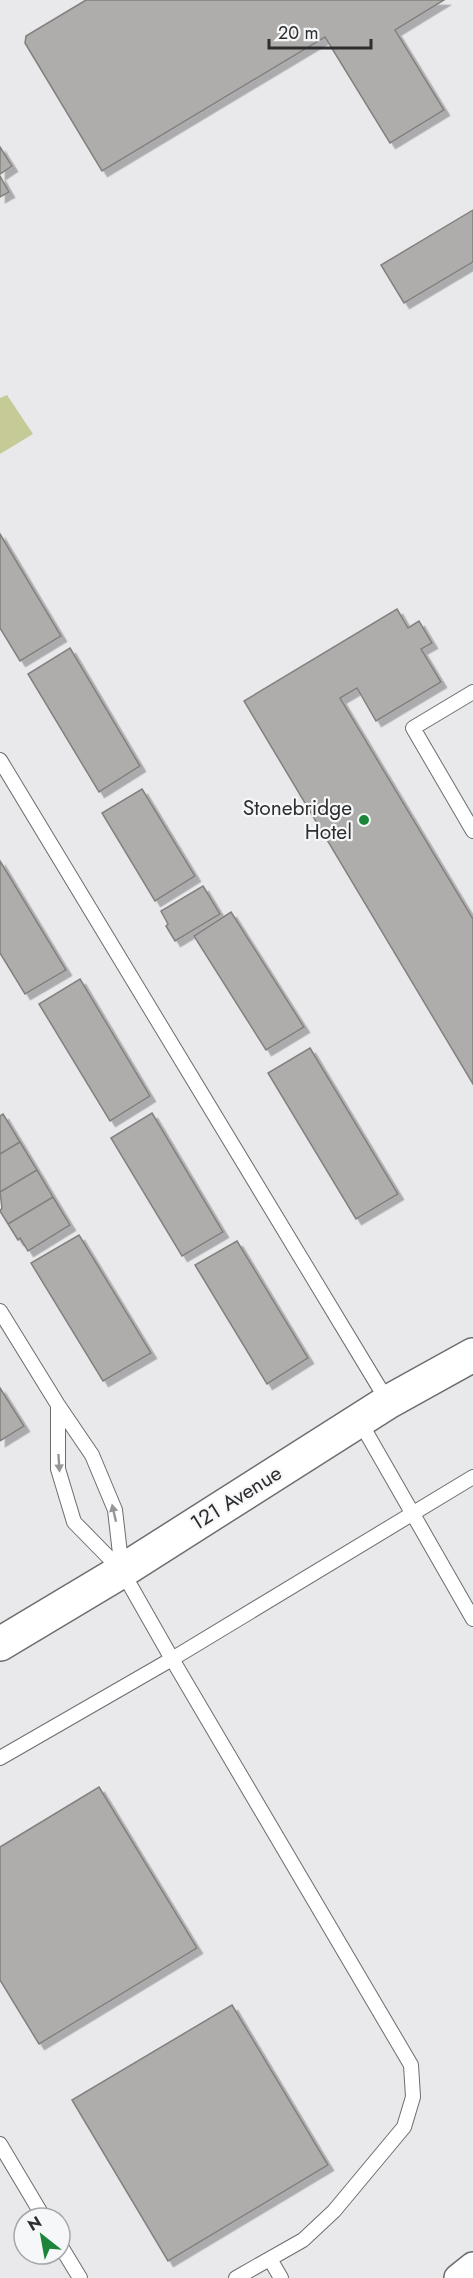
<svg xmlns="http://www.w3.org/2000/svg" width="473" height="2278" viewBox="0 0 473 2278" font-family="Jost,sans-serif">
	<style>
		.green { fill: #c5ca97 }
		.building { fill: #afadab; stroke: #83817f; stroke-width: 1.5; filter: url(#shadow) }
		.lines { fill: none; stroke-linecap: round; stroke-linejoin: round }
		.service-casing { stroke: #6c6d6f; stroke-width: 16 }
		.minor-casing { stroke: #6c6d6f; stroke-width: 30 }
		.tertiary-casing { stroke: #6c6d6f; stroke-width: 36 }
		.service { stroke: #fff; stroke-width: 14 }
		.minor { stroke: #fff; stroke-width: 27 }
		.tertiary { stroke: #fff; stroke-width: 33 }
		.oneway { fill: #969697 }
		.poi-dot { fill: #1d853a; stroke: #f6f7f9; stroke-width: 2 }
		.labels { text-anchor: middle; stroke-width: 4.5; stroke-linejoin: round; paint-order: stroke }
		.poi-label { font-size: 21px; fill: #2e2e2f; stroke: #f6f7f9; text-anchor: end }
		.street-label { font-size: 21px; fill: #2e2e2f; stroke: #f6f7f9 }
	</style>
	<defs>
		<filter id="shadow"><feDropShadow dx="5.5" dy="5.5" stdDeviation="0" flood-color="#0004"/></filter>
	</defs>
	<rect width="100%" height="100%" fill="#e9e9ec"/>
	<path class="green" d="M7 395 33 434 0 454V398Z"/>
	<path class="building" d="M86 0H444L395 30 444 110 390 143 325 37 102 171 25 43 26 36Z
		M0 147 12 166 0 174Z
		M0 176 9 192 0 197Z
		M473 210V262L404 303 381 265Z
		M0 534 61 636 20 661 0 628Z
		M397 609 408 628 419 621 432 643 421 649 441 682 376 721 357 688 340 698 473 919V1084L244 701Z
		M70 648 140 766 99 792 28 674Z
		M142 789 195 876 155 901 102 813Z
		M0 861 66 970 25 994 0 953Z
		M203 886 220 914 175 941 166 926 168 924 161 911Z
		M231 912 304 1027 266 1050 194 936Z
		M80 979 150 1096 110 1121 39 1004Z
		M310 1048 398 1194 356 1219 268 1073Z
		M152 1113 223 1232 182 1256 111 1138Z
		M3 1114 20 1142 0 1154V1116Z
		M20 1142 37 1170 0 1192V1154Z
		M37 1170 53 1197 8 1224 0 1211 2 1208 0 1192Z
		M53 1197 70 1225 28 1251 20 1238 18 1240 8 1224Z
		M79 1235 151 1353 103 1381 31 1263Z
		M237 1241 308 1358 267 1384 195 1265Z
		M0 1388 24 1426 0 1441Z
		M99 1787 197 1948 39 2044 0 1980V1847Z
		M232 2005 328 2165 168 2261 72 2100Z"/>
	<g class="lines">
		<defs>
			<path id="service" d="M473 692 413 728 473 831
				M0 760 388 1402
				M0 1311 58 1405 92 1455 115 1510 122 1571
				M58 1405V1469L74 1522 122 1571 172 1659 473 1477
				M359 1420 473 1619
				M0 1758 172 1659 411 2065 413 2097 404 2127 334 2211 303 2240 236 2278
				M0 2144 44 2218
				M60 2245 80 2278
				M270 2259 281 2278"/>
			<path id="minor" d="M458 2278 473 2266"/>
			<path id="tertiary" d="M0 1644 122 1571 388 1402 473 1355"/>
		</defs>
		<use href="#service" class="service-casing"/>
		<use href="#minor" class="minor-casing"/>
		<use href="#tertiary" class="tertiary-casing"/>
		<use href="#service" class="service"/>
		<use href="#minor" class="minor"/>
		<use href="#tertiary" class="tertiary"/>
	</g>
	<defs><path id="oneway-solid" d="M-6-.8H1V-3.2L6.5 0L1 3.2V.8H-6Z" transform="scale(1.5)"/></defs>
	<g class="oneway">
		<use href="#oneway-solid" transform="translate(59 1463) rotate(86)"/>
		<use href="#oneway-solid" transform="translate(114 1513) rotate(-103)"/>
	</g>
	<circle class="poi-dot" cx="364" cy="820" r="6"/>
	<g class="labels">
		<g class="poi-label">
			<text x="352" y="815">Stonebridge<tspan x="352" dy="24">Hotel</tspan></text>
		</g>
		<g class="street-label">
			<text transform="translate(236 1498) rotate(-32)" y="7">121 Avenue</text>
		</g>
	</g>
	<g transform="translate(42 2236) rotate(329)"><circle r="28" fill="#f6f7f9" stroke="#a6a7a8" stroke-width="1.5"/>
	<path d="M0-4.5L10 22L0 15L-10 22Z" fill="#1d853a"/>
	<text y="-9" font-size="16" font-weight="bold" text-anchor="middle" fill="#2e2e2f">N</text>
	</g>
	<path d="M269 39v9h102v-9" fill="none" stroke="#2e2e2f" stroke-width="3"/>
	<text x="278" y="39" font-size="18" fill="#2e2e2f" stroke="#f6f7f9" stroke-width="4.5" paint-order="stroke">20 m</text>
</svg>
